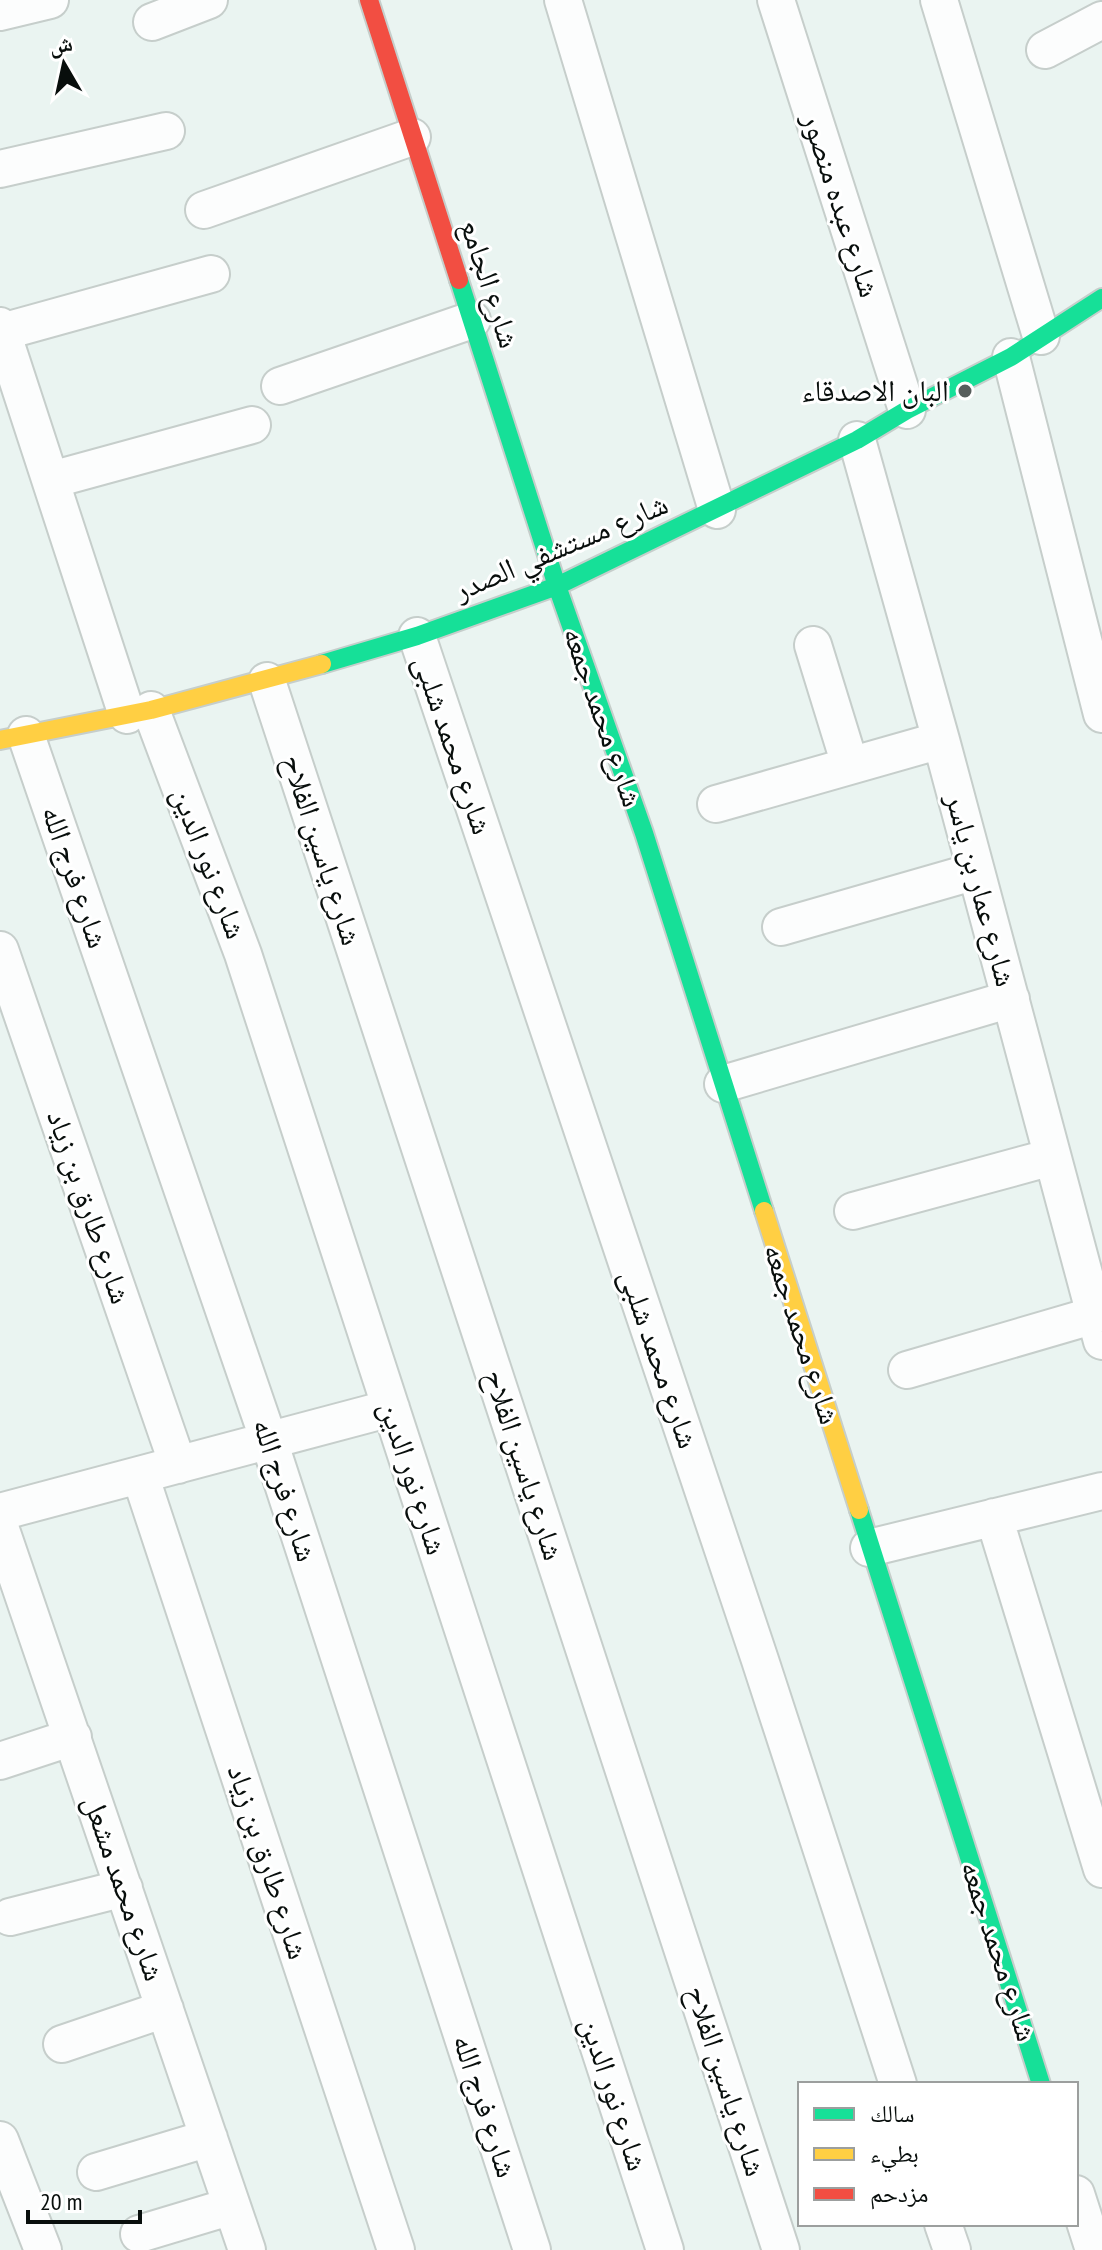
<svg xmlns="http://www.w3.org/2000/svg" width="1102" height="2250" viewBox="0 0 1102 2250" font-family="'PT Sans Narrow','Noto Naskh Arabic',sans-serif">
	<style>
		.lines { fill: none; stroke-linecap: round; stroke-linejoin: round }
		.street-casing { stroke: #c6cecb; stroke-width: 40 }
		.fast-casing { stroke: #c6cecb; stroke-width: 22 }
		.slow-casing { stroke: #c6cecb; stroke-width: 22 }
		.jam-casing { stroke: #c6cecb; stroke-width: 22 }
		.street { stroke: #fcfdfd; stroke-width: 36 }
		.fast { stroke: #16e098; stroke-width: 18 }
		.slow { stroke: #ffcf43; stroke-width: 18 }
		.jam { stroke: #f24e42; stroke-width: 18 }
		.poi-dot { fill: #575e5c; stroke: #fff; stroke-width: 3 }
		.labels { text-anchor: middle; stroke-width: 6; stroke-linejoin: round; paint-order: stroke }
		.street-label { font-size: 30px; fill: #080e0c; stroke: #fff }
		.poi-label { font-size: 30px; fill: #080e0c; stroke: #fff; text-anchor: end }
	</style>
	<rect width="100%" height="100%" fill="#eaf4f1"/>
	<g class="lines">
		<defs>
			<path id="street" d="M563 0 717 510
				M776 0 907 410
				M939 0 1041 336
				M0 12 50 0
				M152 22 209 0
				M1045 50 1102 20
				M0 169 166 131
				M204 210 412 137
				M0 326 127 715
				M2 332 211 274
				M1011 357 1102 714
				M280 386 472 320
				M857 440 941 740 1102 1341
				M51 480 252 425
				M417 636 760 1660 898 2084
				M813 645 850 765
				M267 681 781 2250
				M151 710 243 954 665 2250
				M26 735 269 1441 532 2250
				M716 804 941 740
				M781 927 976 871
				M0 950 178 1465
				M723 1084 1011 999
				M853 1211 1052 1157
				M907 1370 1095 1315
				M140 1475 396 2250
				M0 1512 391 1408
				M994 1517 1102 1869
				M0 1527 247 2250
				M869 1548 1102 1491
				M0 1761 73 1737
				M10 1917 124 1888
				M62 2044 165 2009
				M0 2140 43 2250
				M96 2172 209 2138
				M1076 2194 1094 2250
				M943 2224 952 2250
				M139 2234 232 2206"/>
			<path id="fast" d="M459 280 557 586 644 833 764 1211
				M322 664 417 636 557 586 857 440 907 410 1011 357 1102 298
				M859 1510 1041 2084"/>
			<path id="slow" d="M0 740 151 710 322 664
				M764 1211 859 1510"/>
			<path id="jam" d="M369 0 459 280"/>
		</defs>
		<use href="#street" class="street-casing"/>
		<use href="#fast" class="fast-casing"/>
		<use href="#slow" class="slow-casing"/>
		<use href="#jam" class="jam-casing"/>
		<use href="#street" class="street"/>
		<use href="#fast" class="fast"/>
		<use href="#slow" class="slow"/>
		<use href="#jam" class="jam"/>
	</g>
	<circle class="poi-dot" cx="965" cy="391" r="8"/>
	<g class="labels">
		<g class="street-label">
			<text transform="translate(841 205) rotate(72)" y="10">شارع عبده منصور</text>
			<text transform="translate(490 284) rotate(72)" y="10">شارع الجامع</text>
			<text transform="translate(561 547) rotate(-23)" y="10">شارع مستشفي الصدر</text>
			<text transform="translate(603 717) rotate(71)" y="10">شارع محمد جمعه</text>
			<text transform="translate(453 745) rotate(71)" y="10">شارع محمد شلبى</text>
			<text transform="translate(322 850) rotate(72)" y="10">شارع ياسين الفلاح</text>
			<text transform="translate(209 863) rotate(69)" y="10">شارع نور الدين</text>
			<text transform="translate(75 877) rotate(71)" y="10">شارع فرج الله</text>
			<text transform="translate(981 890) rotate(75)" y="10">شارع عمار بن ياسر</text>
			<text transform="translate(89 1207) rotate(71)" y="10">شارع طارق بن زياد</text>
			<text transform="translate(802 1334) rotate(72)" y="10">شارع محمد جمعه</text>
			<text transform="translate(659 1359) rotate(71)" y="10">شارع محمد شلبى</text>
			<text transform="translate(524 1465) rotate(72)" y="10">شارع ياسين الفلاح</text>
			<text transform="translate(413 1478) rotate(72)" y="10">شارع نور الدين</text>
			<text transform="translate(285 1490) rotate(72)" y="10">شارع فرج الله</text>
			<text transform="translate(268 1862) rotate(72)" y="10">شارع طارق بن زياد</text>
			<text transform="translate(124 1888) rotate(71)" y="10">شارع محمد مشعل</text>
			<text transform="translate(999 1951) rotate(72)" y="10">شارع محمد جمعه</text>
			<text transform="translate(726 2081) rotate(72)" y="10">شارع ياسين الفلاح</text>
			<text transform="translate(614 2094) rotate(72)" y="10">شارع نور الدين</text>
			<text transform="translate(485 2106) rotate(72)" y="10">شارع فرج الله</text>
		</g>
		<g class="poi-label">
			<text x="949" y="401">البان الاصدقاء</text>
		</g>
	</g>
	<rect x="798" y="2082" width="280" height="144" fill="#ffffff" stroke="#9c9f9e" stroke-width="2"/>
	<rect x="814" y="2108" width="40" height="12" fill="#16e098" stroke="#9c9f9e" stroke-width="2"/>
	<text x="870" y="2122" font-size="24" fill="#080e0c">سالك</text>
	<rect x="814" y="2148" width="40" height="12" fill="#ffcf43" stroke="#9c9f9e" stroke-width="2"/>
	<text x="870" y="2162" font-size="24" fill="#080e0c">بطيء</text>
	<rect x="814" y="2188" width="40" height="12" fill="#f24e42" stroke="#9c9f9e" stroke-width="2"/>
	<text x="870" y="2202" font-size="24" fill="#080e0c">مزدحم</text>
	<g transform="translate(64 64) rotate(351)" stroke="#ffffff" stroke-width="6" paint-order="stroke">
	<path d="M0-6L14 30L0 20L-14 30Z" fill="#080e0c"/>
	<text y="-12" font-size="22" font-weight="bold" text-anchor="middle" fill="#080e0c">ش</text>
	</g>
	<path d="M28 2210v12h112v-12" fill="none" stroke="#080e0c" stroke-width="4"/>
	<text x="40" y="2210" font-size="24" fill="#080e0c" stroke="#ffffff" stroke-width="6" paint-order="stroke">20 m</text>
</svg>
